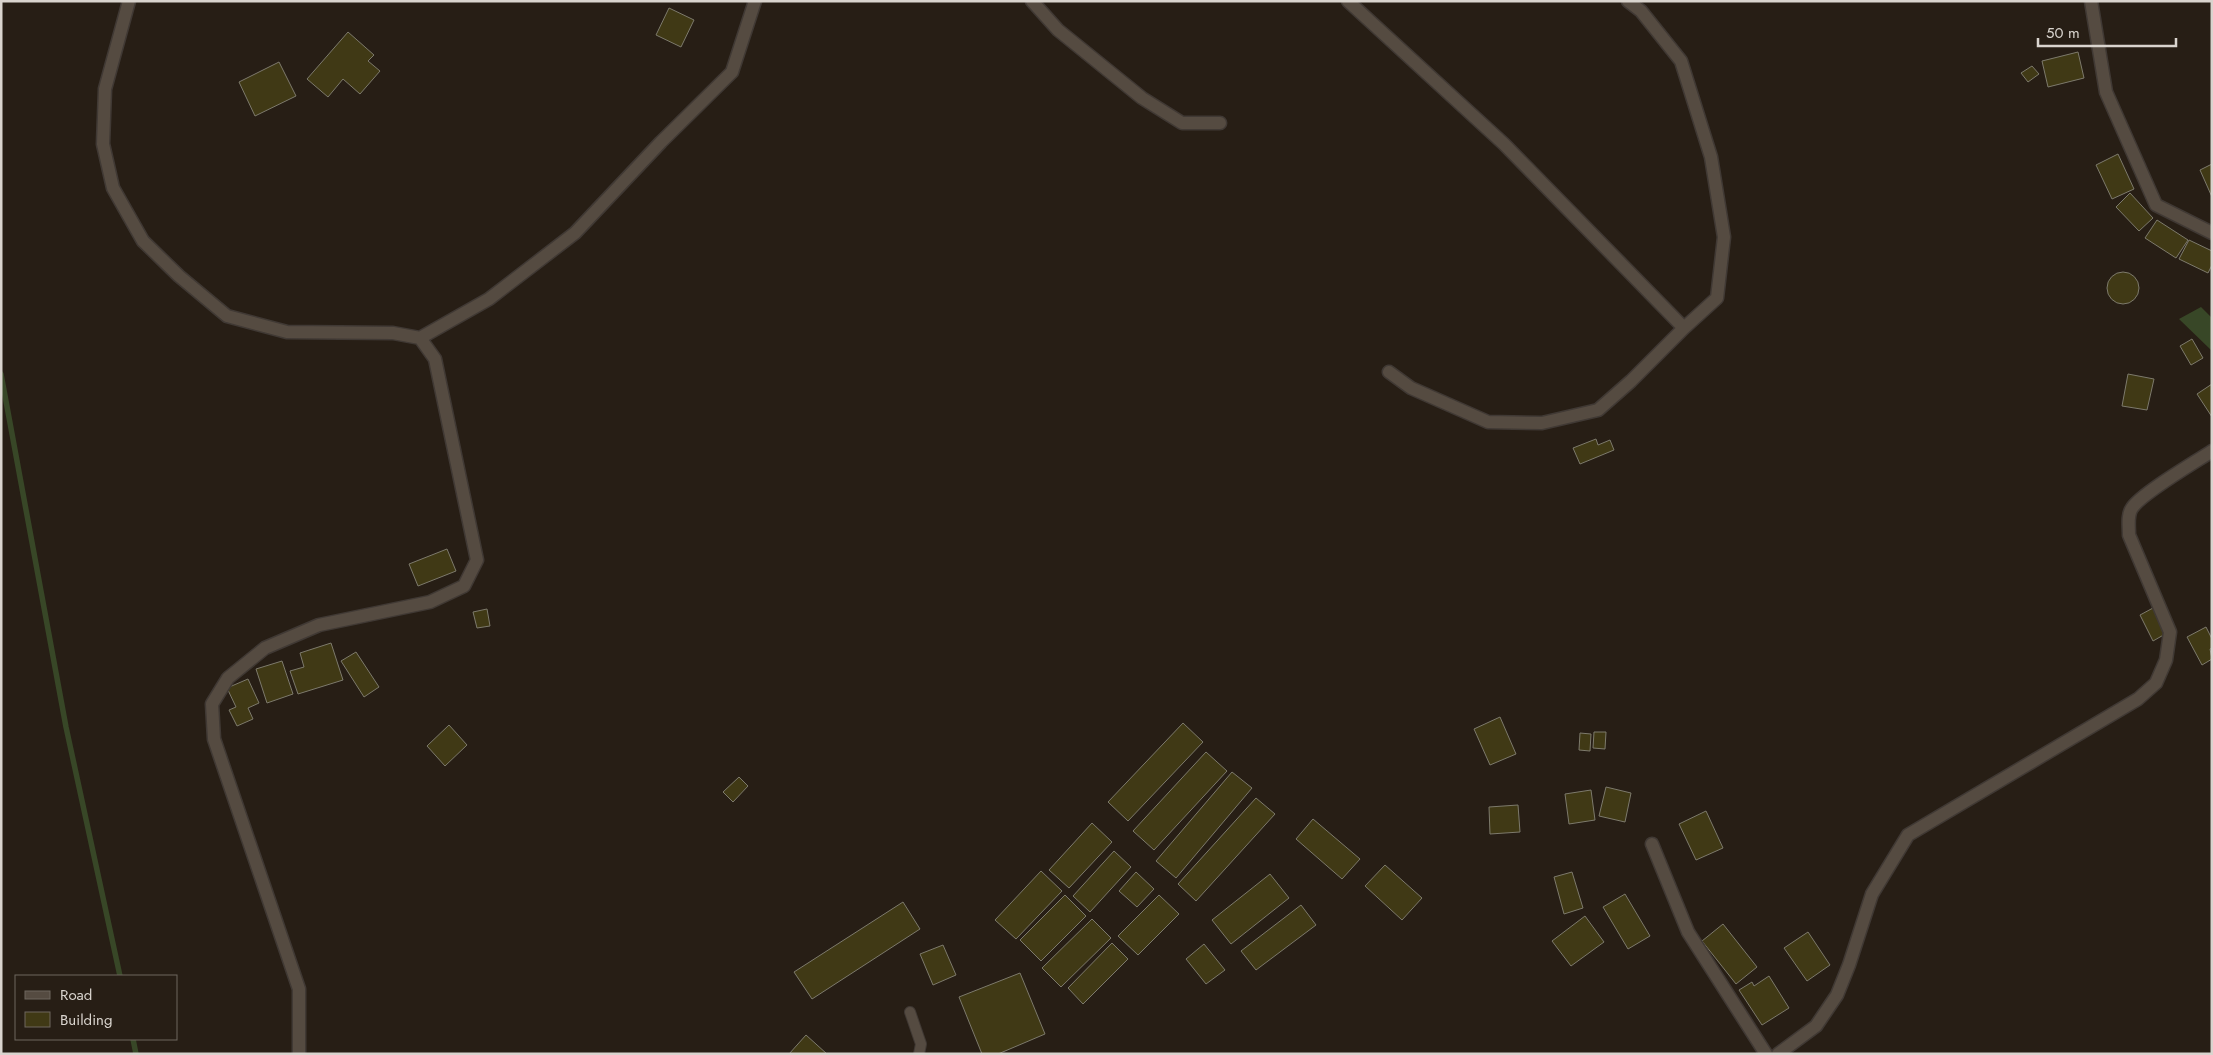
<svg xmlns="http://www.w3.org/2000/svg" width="2213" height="1055" viewBox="0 0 2213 1055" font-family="Jost,sans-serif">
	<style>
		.water { fill: #384727 }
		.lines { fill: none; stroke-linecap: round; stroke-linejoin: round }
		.stream { stroke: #384727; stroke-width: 5.5 }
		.building { fill: #403915; stroke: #7d7a6c }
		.lane-casing { stroke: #403934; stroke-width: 12 }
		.street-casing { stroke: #403934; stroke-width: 15 }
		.lane { stroke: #554b41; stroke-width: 10 }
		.street { stroke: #554b41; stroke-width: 12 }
	</style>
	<rect width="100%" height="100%" fill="#271e15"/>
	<path class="water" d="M2201 307 2212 318V351L2179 319Z"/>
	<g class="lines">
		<path class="stream" d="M1 374 66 727 120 976
			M133 1039 136 1054"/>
	</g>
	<path class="building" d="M669 8 694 20 681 47 656 35Z
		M348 32 374 55 368 61 380 71 360 94 343 79 328 97 307 79Z
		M2078 52 2084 78 2048 87 2042 61Z
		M279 62 296 96 255 116 239 82Z
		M2032 66 2039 74 2028 82 2021 73Z
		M2118 154 2134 189 2112 199 2096 165Z
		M2212 164V197L2200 170Z
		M2130 193 2153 218 2139 231 2116 207Z
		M2157 220 2188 240 2176 258 2145 238Z
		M2189 240 2212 251V265L2208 273 2179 259Z
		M2107 288a16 16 0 1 1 32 0a16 16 0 1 1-32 0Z
		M2192 339 2203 358 2191 365 2180 346Z
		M2128 374 2154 379 2147 410 2122 406Z
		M2212 384V417L2197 394Z
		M1596 439 1598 445 1610 440 1614 450 1580 464 1573 448Z
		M447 549 456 571 418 586 409 564Z
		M2153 608 2167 633 2153 641 2140 615Z
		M487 609 490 626 477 628 473 612Z
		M2206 627 2212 639V648L2210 649 2212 659 2202 665 2187 637Z
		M331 643 343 680 298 694 290 671 304 667 300 653Z
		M356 652 379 687 364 697 341 661Z
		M282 661 293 694 267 703 256 669Z
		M248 679 259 703 248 708 253 719 237 726 229 710 236 707 227 688Z
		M1500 717 1516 754 1490 765 1474 729Z
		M1183 723 1203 742 1128 821 1108 802Z
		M449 725 467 745 445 766 427 746Z
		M1594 732H1606L1605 749 1593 748Z
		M1580 733 1591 734 1590 751 1579 750Z
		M1206 752 1227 771 1154 850 1133 831Z
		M1232 772 1252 788 1176 878 1156 861Z
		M739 777 748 786 733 802 723 792Z
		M1606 787 1631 793 1625 822 1599 816Z
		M1591 790 1595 820 1569 824 1565 794Z
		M1256 798 1275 814 1196 901 1178 884Z
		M1518 805 1520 832 1490 834 1489 807Z
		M1706 811 1723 848 1696 860 1679 824Z
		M1313 819 1360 859 1342 879 1296 839Z
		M1092 823 1112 842 1069 888 1049 870Z
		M1114 851 1131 867 1090 912 1073 896Z
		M1385 865 1422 898 1402 920 1365 886Z
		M1041 871 1062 891 1016 939 995 920Z
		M1136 872 1154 889 1137 907 1119 891Z
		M1572 872 1583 908 1564 914 1554 877Z
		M1270 874 1289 898 1231 944 1212 920Z
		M1625 894 1650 936 1628 949 1603 907Z
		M1065 895 1086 916 1041 961 1020 940Z
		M1159 895 1179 914 1138 955 1118 936Z
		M903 902 920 929 812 999 794 972Z
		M1301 905 1316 925 1256 970 1241 951Z
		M1585 916 1604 942 1571 966 1552 941Z
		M1092 919 1111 938 1061 987 1042 968Z
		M1723 924 1757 967 1736 984 1702 941Z
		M1808 932 1830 965 1807 981 1784 948Z
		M1112 943 1128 959 1083 1004 1068 988Z
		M1204 944 1225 970 1206 984 1186 959Z
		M943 945 956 975 933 985 920 954Z
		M1020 973 1045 1034 998 1054H982L959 997Z
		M1769 976 1789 1008 1762 1025 1739 990 1752 982 1754 986Z
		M806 1035 827 1054H789Z"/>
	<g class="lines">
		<defs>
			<path id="lane" d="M910 1012 921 1044 919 1054"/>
			<path id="street" d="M129 1 105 89 103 144 113 188 143 241 179 276 227 316 287 332 393 333 420 338 435 359 477 560 464 586 430 602 319 625 265 648 228 678 212 704 214 739 299 989V1054
				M1032 1 1058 30 1142 98 1182 123H1220
				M1348 1 1504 144 1684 328 1717 298 1724 237 1711 157 1681 61 1641 11 1628 1
				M2091 1 2106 92 2156 205 2212 233
				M420 338 489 299 575 233 661 142 732 72 755 1
				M1389 372 1411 388 1488 422 1542 423 1598 410 1631 381 1684 328
				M1652 844 1688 932 1766 1054
				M1778 1054 1816 1026 1837 995 1849 965 1872 894 1908 835 2138 699 2156 683 2166 660 2170 632 2129 535C2129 526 2127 515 2132 508 2142 493 2194 463 2212 451"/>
		</defs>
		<use href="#lane" class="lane-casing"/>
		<use href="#street" class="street-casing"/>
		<use href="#lane" class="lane"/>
		<use href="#street" class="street"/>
	</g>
	<rect width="2213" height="1055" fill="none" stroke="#d9d4ce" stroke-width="5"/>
	<rect x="15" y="975" width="162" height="65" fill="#271e15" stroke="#6e675f"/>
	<rect x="25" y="991" width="25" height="8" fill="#554b41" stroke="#6e675f"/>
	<text x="60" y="1000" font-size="15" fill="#d9d4ce">Road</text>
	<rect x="25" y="1012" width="25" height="15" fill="#403915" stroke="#6e675f"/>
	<text x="60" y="1025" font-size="15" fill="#d9d4ce">Building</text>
	<path d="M2038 38v8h138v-8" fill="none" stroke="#d9d4ce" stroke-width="2.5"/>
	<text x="2046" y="38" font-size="15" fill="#d9d4ce" stroke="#271e15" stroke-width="4" paint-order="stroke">50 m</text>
</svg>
